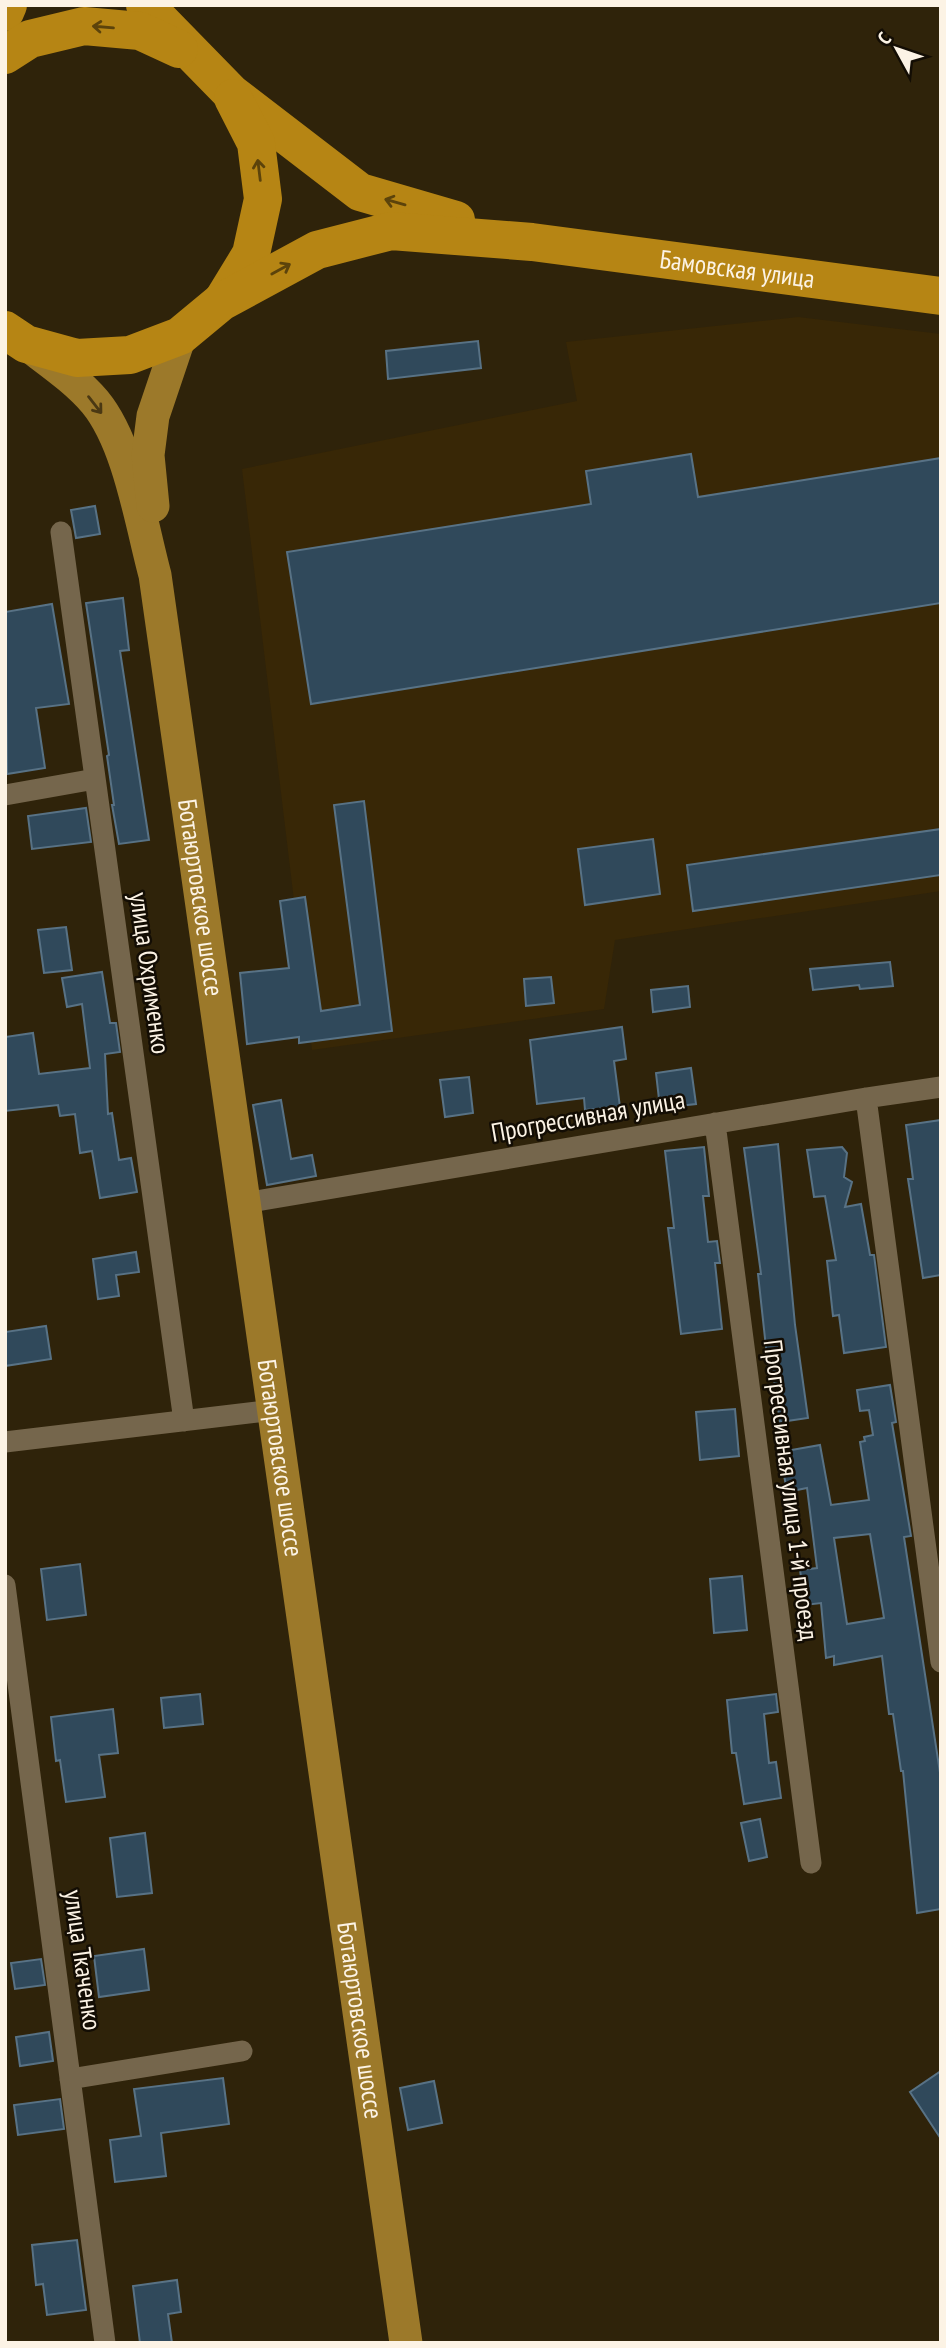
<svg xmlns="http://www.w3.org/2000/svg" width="946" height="2348" viewBox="0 0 946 2348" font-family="'PT Sans Narrow',sans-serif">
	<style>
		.built { fill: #382706 }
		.building { fill: #30495b; stroke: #587285; stroke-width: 2; fill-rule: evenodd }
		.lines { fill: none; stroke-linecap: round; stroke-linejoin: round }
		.street { stroke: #75664c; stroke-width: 21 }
		.primary { stroke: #9c792a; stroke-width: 33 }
		.highway { stroke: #b68514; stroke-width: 38 }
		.oneway { stroke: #5c430b }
		.oneway2 { stroke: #4a3813 }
		.labels { text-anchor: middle; stroke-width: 5; stroke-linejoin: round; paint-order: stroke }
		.street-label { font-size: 26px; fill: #fcf3e5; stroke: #130d04 }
	</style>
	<rect width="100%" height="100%" fill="#2f230a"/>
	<path class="built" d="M798 317 941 334V891L615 940 604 1009 312 1050 242 469 577 401 566 342Z"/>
	<path class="building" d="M478 341 481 368 388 379 386 351Z
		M691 454 698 497 941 458V603L311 704 287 552 591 504 586 471Z
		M95 506 100 534 76 538 71 510Z
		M123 598 129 650 120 651 149 840 119 844 112 805H114L107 756 109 755 86 603Z
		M52 604 69 704 36 708 45 768 7 774 5 612Z
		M364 801 392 1031 299 1043V1037L247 1044 240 973 289 968 280 901 305 897 321 1011 360 1005 334 805Z
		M86 808 91 842 32 849 28 816Z
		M941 829V875L693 911 687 865Z
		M653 839 660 894 585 905 578 849Z
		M66 927 72 970 44 973 38 930Z
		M890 962 893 986 860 989 859 985 813 990 810 969Z
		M102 972 110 1023H116L120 1052 105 1054 108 1114 112 1113 119 1160 131 1158 137 1192 100 1198 92 1151 80 1153 75 1114 60 1116 58 1105 5 1111V1037L33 1033 39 1074 90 1068 82 1004 67 1007 62 978Z
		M551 977 554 1003 526 1006 524 979Z
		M688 986 690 1007 653 1012 651 990Z
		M622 1027 626 1059 614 1061 620 1107 585 1110 584 1098 537 1104 530 1040Z
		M691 1068 696 1104 660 1108 656 1073Z
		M469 1077 473 1113 445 1117 440 1080Z
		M281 1100 291 1159 312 1155 316 1176 267 1185 253 1105Z
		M941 1120V1275L923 1278 908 1179H913L906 1125Z
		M778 1144 795 1325 808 1418 780 1422 772 1365 768 1366 758 1274H761L744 1148Z
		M704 1147 709 1196H703L708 1242 717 1241 720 1263H715L722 1329 681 1334 668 1228H674L665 1151Z
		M842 1147 847 1153 844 1177 852 1182 845 1207 861 1204 870 1255H874L886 1347 844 1353 839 1315 833 1316 827 1261 836 1260 825 1196 814 1197 807 1150Z
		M136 1252 139 1272 116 1275 119 1296 98 1299 93 1259Z
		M46 1326 51 1359 5 1366V1332Z
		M890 1385 896 1422 892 1423 911 1536 904 1537 941 1779V1909L917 1913 903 1771H901L893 1714H889L882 1656 834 1665V1656L826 1658 821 1603 805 1605 800 1570 817 1568 807 1488 787 1492 780 1452 820 1445 831 1505 869 1500 860 1442 865 1441 864 1437 873 1435 869 1410 860 1411 857 1390ZM870 1534 884 1618 847 1624 834 1538Z
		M735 1409 739 1456 700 1460 696 1412Z
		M80 1564 86 1615 47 1620 41 1569Z
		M742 1576 747 1630 714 1633 710 1579Z
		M200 1694 203 1724 164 1728 161 1698Z
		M776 1694 778 1712 764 1714 769 1763 776 1762 781 1798 744 1804 736 1753H732L727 1700Z
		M113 1709 118 1753 99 1755 105 1797 66 1802 60 1760 56 1761 51 1717Z
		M760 1819 767 1857 749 1861 741 1823Z
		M145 1833 152 1893 117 1897 110 1838Z
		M144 1949 149 1990 99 1997 94 1956Z
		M41 1959 45 1985 15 1989 11 1963Z
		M49 2032 53 2061 20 2066 16 2037Z
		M941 2071V2139L910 2092Z
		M223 2078 229 2124 161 2133 166 2176 115 2182 110 2140 141 2136 134 2089Z
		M434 2081 442 2123 408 2130 400 2088Z
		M60 2099 64 2129 18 2135 14 2105Z
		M77 2240 86 2310 47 2315 43 2284 36 2285 32 2245Z
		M177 2280 181 2312 168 2314 172 2343H140L133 2286Z"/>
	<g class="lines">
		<path class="street" d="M61 532 184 1421
			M5 795 95 779
			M866 1098 941 1662
			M715 1123 811 1863
			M244 1203 866 1098 941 1087
			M5 1442 274 1410
			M5 1585 105 2343
			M70 2079 242 2051"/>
		<g class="primary">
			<path id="s1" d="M33 349C54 365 77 381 95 402 129 443 141 523 155 575L406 2343"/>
			<path d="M153 506 148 455 153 416 180 336"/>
		</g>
		<g class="highway">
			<path d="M145 5 231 93 360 192 456 220"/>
			<path d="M5 12 8 5"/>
			<path d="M5 55 30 39 84 26 140 31 179 49"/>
			<path d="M223 300 251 254 263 199 256 143 233 98"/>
			<path id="s2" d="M5 330 26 344 77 358 130 355 180 336 221 302 317 250 391 231 532 242 941 296"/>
		</g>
	</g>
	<defs><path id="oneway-shaft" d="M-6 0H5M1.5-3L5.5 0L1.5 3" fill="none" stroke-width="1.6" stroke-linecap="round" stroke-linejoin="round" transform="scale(1.75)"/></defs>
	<g class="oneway">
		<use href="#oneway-shaft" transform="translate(103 27) rotate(-175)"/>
		<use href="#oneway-shaft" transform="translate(259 170) rotate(-97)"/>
		<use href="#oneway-shaft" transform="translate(395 202) rotate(-164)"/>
		<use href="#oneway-shaft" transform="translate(281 269) rotate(-29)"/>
	</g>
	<use class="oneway2" href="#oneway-shaft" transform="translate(95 405) rotate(52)"/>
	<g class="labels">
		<g class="street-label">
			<text dy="9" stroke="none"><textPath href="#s2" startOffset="772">Бамовская улица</textPath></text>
			<text dy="9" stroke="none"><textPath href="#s1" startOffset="592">Ботаюртовское шоссе</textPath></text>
			<text transform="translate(150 973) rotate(82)" y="9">улица Охрименко</text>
			<text transform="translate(588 1116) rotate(-10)" y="9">Прогрессивная улица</text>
			<text dy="9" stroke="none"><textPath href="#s1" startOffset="1158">Ботаюртовское шоссе</textPath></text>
			<text transform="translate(791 1490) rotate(83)" y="9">Прогрессивная улица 1-й проезд</text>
			<text transform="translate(83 1960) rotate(82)" y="9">улица Ткаченко</text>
			<text dy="9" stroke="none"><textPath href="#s1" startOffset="1726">Ботаюртовское шоссе</textPath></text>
		</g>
	</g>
	<rect width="946" height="2348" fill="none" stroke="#fcf3e5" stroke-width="14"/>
	<g transform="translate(897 49) rotate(310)" stroke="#130d04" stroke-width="5" paint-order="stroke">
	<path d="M0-5L12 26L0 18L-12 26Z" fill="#fcf3e5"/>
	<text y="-10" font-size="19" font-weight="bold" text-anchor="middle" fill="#fcf3e5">С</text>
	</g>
</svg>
